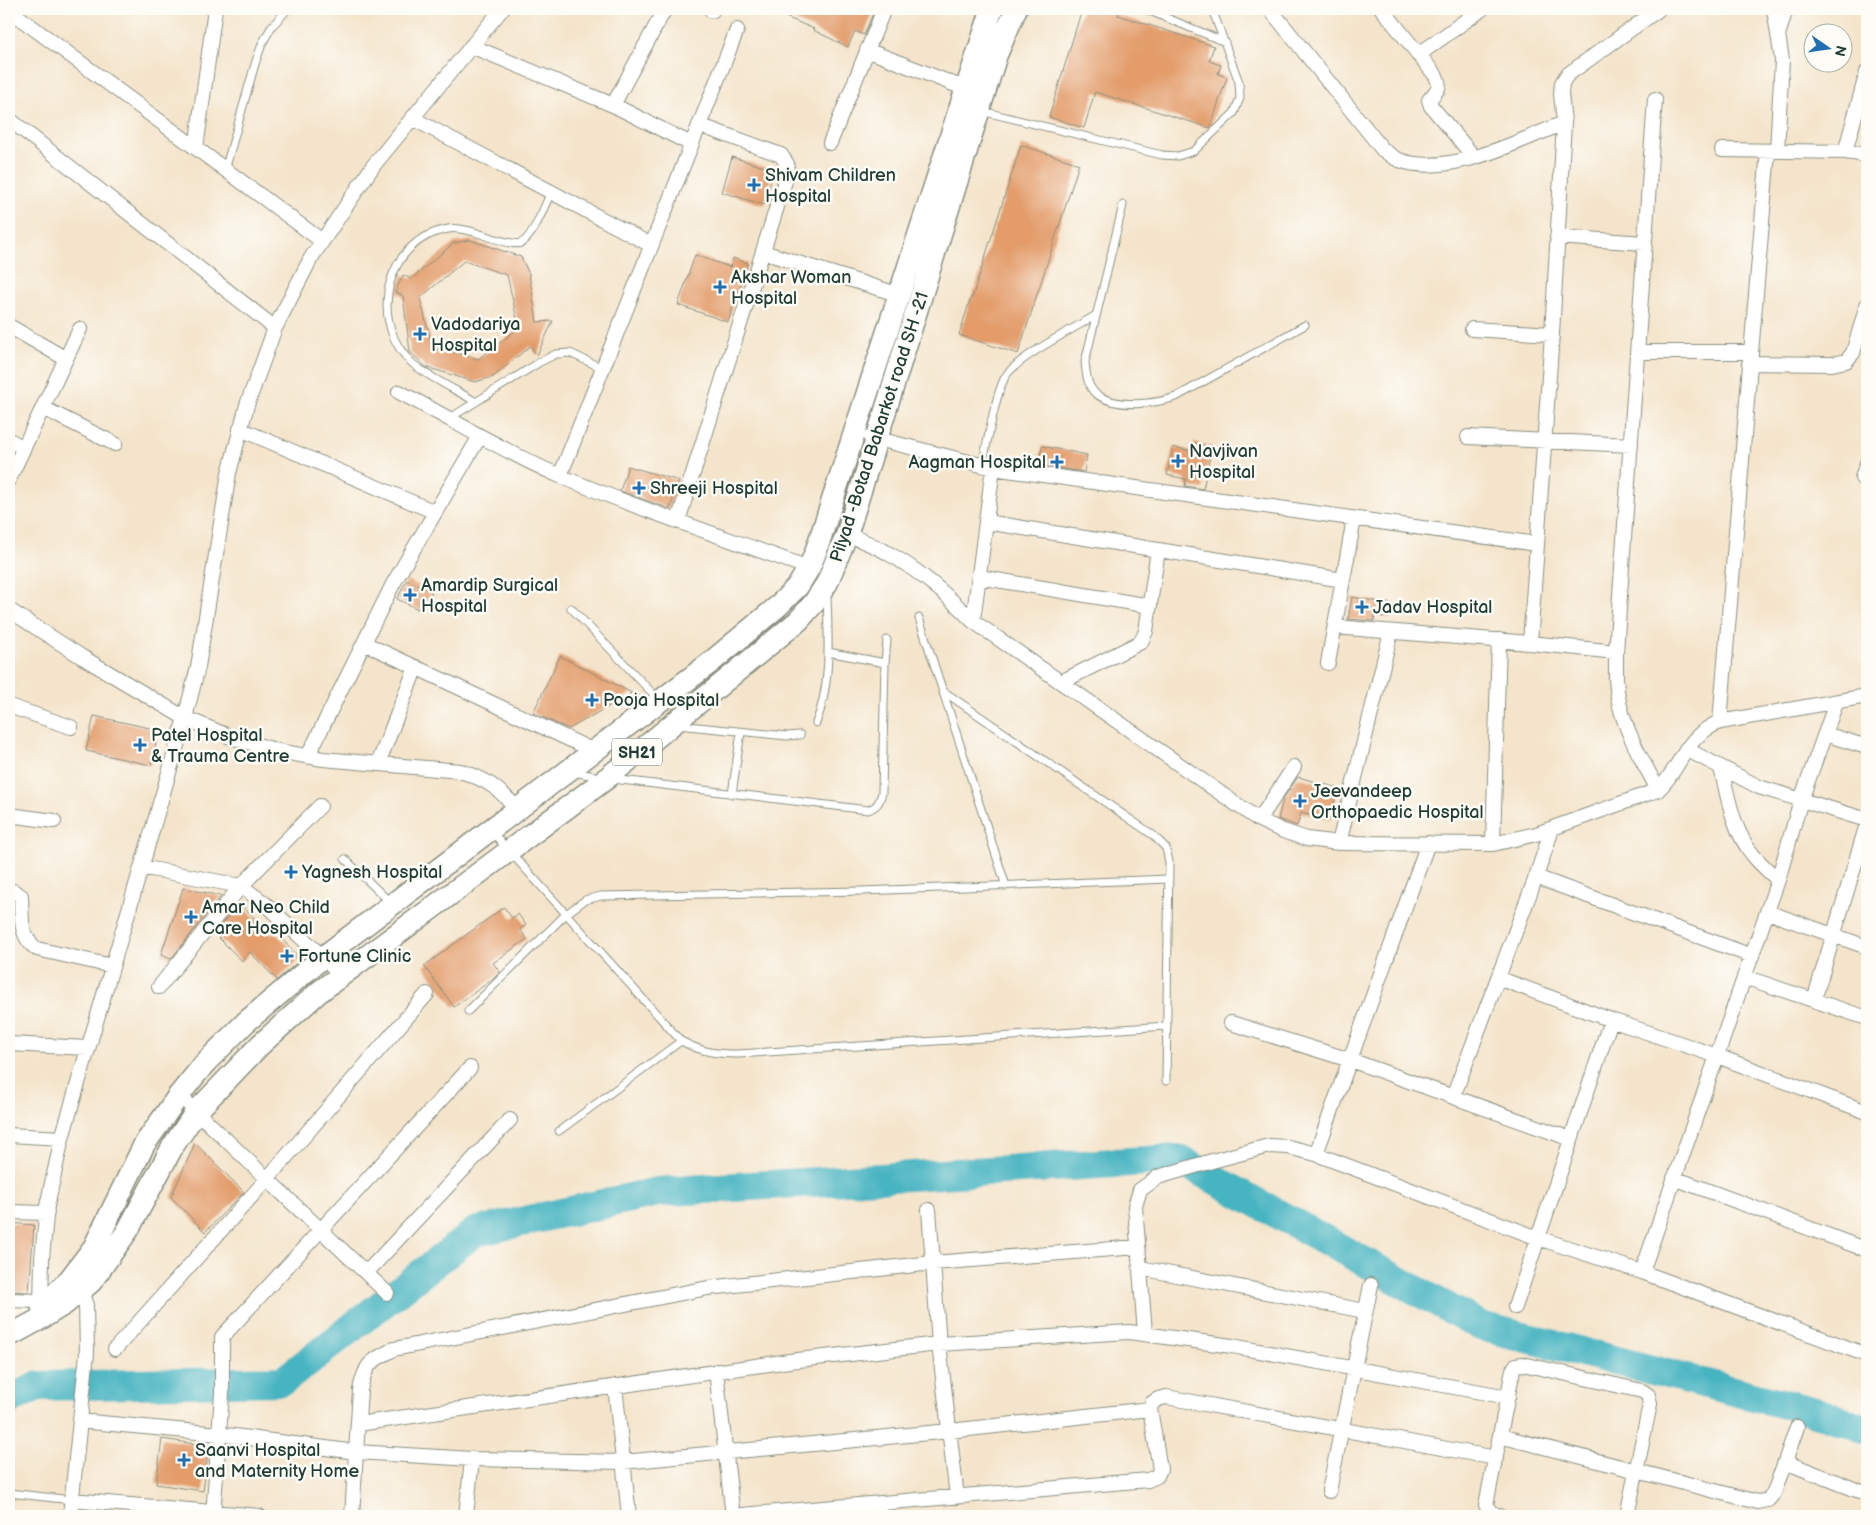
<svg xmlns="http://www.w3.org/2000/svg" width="1876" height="1525" viewBox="0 0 1876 1525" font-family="'Balsamiq Sans',sans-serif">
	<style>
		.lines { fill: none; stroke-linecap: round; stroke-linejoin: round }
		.river { stroke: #46b4c1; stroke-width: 30 }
		.building { fill: #e39c6a; fill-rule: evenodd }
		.lane-casing { stroke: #8a9080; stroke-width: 9 }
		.street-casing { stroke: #8a9080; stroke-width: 16 }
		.primary-casing { stroke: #8a9080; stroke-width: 24 }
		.lane { stroke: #fff; stroke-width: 7 }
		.street { stroke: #fff; stroke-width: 14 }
		.primary { stroke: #fff; stroke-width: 21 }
		.poi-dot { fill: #1f6fb2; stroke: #fdfcf7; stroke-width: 2 }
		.labels { text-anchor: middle; stroke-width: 5; stroke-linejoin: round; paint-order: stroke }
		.shield { fill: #fdfcf7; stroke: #62766e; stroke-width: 1 }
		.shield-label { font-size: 16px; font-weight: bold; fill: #1f3d34 }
		.poi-label { font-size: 18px; fill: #1f3d34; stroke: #fdfcf7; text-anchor: start }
		.street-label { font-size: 18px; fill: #1f3d34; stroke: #fdfcf7 }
	</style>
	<rect width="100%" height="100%" fill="#fdfcf7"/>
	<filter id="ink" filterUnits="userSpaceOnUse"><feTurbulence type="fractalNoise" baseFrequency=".02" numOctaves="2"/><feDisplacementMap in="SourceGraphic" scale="10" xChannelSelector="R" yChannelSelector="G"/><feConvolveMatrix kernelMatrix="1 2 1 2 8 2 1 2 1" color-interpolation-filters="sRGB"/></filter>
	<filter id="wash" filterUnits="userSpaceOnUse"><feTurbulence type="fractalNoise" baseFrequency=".0096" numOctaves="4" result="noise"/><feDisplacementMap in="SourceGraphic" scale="20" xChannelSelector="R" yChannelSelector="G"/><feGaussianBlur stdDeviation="1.12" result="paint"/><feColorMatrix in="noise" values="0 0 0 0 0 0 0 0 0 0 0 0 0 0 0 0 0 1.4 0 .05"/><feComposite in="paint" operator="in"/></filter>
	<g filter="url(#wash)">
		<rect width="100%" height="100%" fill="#f4e4cb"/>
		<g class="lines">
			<path class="river" d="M9 1400 39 1386 283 1381 475 1232 657 1192 1178 1159 1481 1326 1819 1413 1867 1429"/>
		</g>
		<g id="blocks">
			<path class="building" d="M767 9H865L873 13 864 35 855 31 848 47 813 30 814 29Z
				M1082 9H1120L1118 15 1214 46 1209 61 1221 65 1218 74 1227 77 1210 128 1095 92 1084 128 1049 117Z
				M1021 145 1079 164 1018 354 959 335 971 297 972 298Z
				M732 157 774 170 764 205 722 192Z
				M470 240 521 257 529 274 537 322 553 321 537 355 530 346 493 377 475 382 426 367 410 352 403 296 395 292 403 275 411 279 454 243ZM464 261 507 275 519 328 478 359 432 345 420 298Z
				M695 255 730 267 733 258 748 263 728 322 678 305Z
				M1194 443 1212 447 1203 489 1185 486 1186 479 1167 475 1173 447 1192 451Z
				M1042 446 1087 455 1084 472 1038 465Z
				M628 466 679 481 670 509 620 491Z
				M407 580 432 592 422 611 397 599Z
				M1352 597 1392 604 1389 618 1375 615 1374 621 1348 619Z
				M560 656 632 693 569 729 533 713Z
				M94 716 159 730 151 765 86 751Z
				M1298 777 1338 788 1330 820 1301 813 1297 826 1278 819 1283 799Z
				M183 888 221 896 171 959 161 955Z
				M239 903 272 935 275 932 301 959 277 980 250 952 242 961 214 933Z
				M504 907 512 918 518 914 526 925 520 929 527 939 493 963 500 972 493 979 454 1007 424 966Z
				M195 1143 244 1192 205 1232 171 1197Z
				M9 1223 34 1225 29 1292 9 1291Z
				M162 1439 209 1446 203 1491 156 1484Z"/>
		</g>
	</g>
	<g filter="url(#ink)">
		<use href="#blocks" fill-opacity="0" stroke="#8a9080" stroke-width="1"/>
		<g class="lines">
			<defs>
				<path id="lane" d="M1145 9 1225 42
					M981 111 1162 155 1178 156 1194 151 1234 113 1240 98 1239 82 1212 9
					M225 170 255 64 262 44 272 26 288 9
					M1123 205 1085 362C1086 372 1087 387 1096 394 1117 409 1154 404 1176 397L1305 325
					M476 402C458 391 418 372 406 357 369 314 388 239 448 229 469 225 509 248 521 243 533 238 545 205 551 192
					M450 418 540 362 556 354 570 353 602 368
					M982 466C988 441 994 399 1005 377 1016 358 1075 328 1096 315
					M571 608 659 700
					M919 618 1006 886
					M828 652 885 663
					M943 691 1153 835 1166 848 1169 862 1166 1081
					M816 723C832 682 828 637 827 595
					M678 725 787 736 800 735
					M573 772 600 777
					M613 779 868 810C877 807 880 802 882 792L885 663 887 640
					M732 794 741 732
					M492 832 681 1041C702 1052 715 1054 738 1054L1167 1026
					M345 859 390 902
					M468 1011 566 914 585 900 601 896 862 891 1169 879
					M559 1131 681 1041
					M9 1493 72 1500"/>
				<path id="street" d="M1270 9 1383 150C1388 153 1393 158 1399 160 1448 178 1518 141 1564 123
					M1382 9 1436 76C1442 88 1437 90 1429 100L1431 106 1474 157
					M1774 9 1782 60 1777 151
					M9 10 322 241
					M712 11 713 9
					M1779 32 1786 9
					M471 46 613 105 691 144
					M867 50 966 89
					M1418 55 1482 9
					M1655 99 1616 652C1616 670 1615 688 1620 706 1627 735 1644 763 1658 790
					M613 105 665 9
					M412 118 651 245
					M9 119 275 328
					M830 143 884 9
					M196 148 215 9
					M1722 150 1845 152 1867 155
					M1845 152 1867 72
					M1557 237 1645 243
					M763 252 900 295
					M9 326 66 359
					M1472 329 1552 334
					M1638 352H1751
					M1749 363 1832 364 1846 361 1853 353 1867 305
					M399 392C452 419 504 452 560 476 641 510 726 538 809 568
					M43 408 115 444
					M240 429 435 512
					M870 437 993 468 1537 544
					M1468 437 1631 445
					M9 440 24 448
					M560 476 737 30
					M1862 478 1867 463
					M9 479 80 329
					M678 521 786 178 787 164 781 155 699 125
					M986 522 1343 580
					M847 534C860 540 874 545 886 552 919 570 946 594 973 621L1259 820 1283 831 1307 839 1339 843 1493 844 1536 834 1658 790C1683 766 1683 737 1720 722L1867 696
					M979 577 1150 606
					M9 610 82 657 185 718 228 736 278 751 323 759 460 771C489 780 497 788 518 809
					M973 621 993 468
					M1335 627 1530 643 1616 652
					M364 643 594 751
					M1530 643 1552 334 1564 123 1561 93 1562 83 1567 75 1659 9
					M1328 663 1354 519
					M1061 682 1141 642 1146 631 1158 550
					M9 706 71 727
					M1720 722 1768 151
					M1825 734 1867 747
					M1686 749 1759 787 1867 820
					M308 756 393 584 480 436
					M378 764 416 667
					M1721 768C1728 797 1733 831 1753 855 1760 864 1770 872 1778 880
					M9 815 54 821
					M1259 820 1294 767
					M1339 843 1391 632
					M1493 844 1499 640
					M141 867 241 886 264 903 342 975
					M1536 877 1752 956
					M9 890 13 891 21 896C22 916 19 937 37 949L112 966
					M1767 912 1867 947
					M1744 977 1867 1018
					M1498 978 1611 1020 1717 1056 1867 1112
					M159 987 241 886 320 806
					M1814 1000 1867 824
					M1231 1023 1350 1060 1571 1139
					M9 1044 88 1048
					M179 1095 387 1293
					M1453 1097 1536 877 1552 829
					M9 1135 62 1138
					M1316 1154 1428 843
					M1674 1178 1867 1250
					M929 1210 939 1344 957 1497
					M9 1212 47 1213
					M1140 1268 1365 1311
					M1642 1272 1778 880 1801 800 1836 703
					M366 1273 510 1120
					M9 1300 41 1301
					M1515 1307 1611 1020
					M41 1308 42 1258 47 1206 62 1138 185 718 198 667 229 473 247 405 275 328 311 258 373 166 502 9
					M1145 1333 1135 1206 1140 1190 1158 1177 1212 1161 1269 1146 1288 1147 1316 1154 1538 1238 1642 1272 1867 1355
					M115 1349 267 1179 427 994
					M716 1371 733 1516
					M615 1386 629 1516
					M80 1421 219 1434 356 1452 472 1459 623 1462 950 1431 1150 1409
					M358 1424 789 1361 939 1344 1129 1332 1232 1346 1508 1397
					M1500 1436 1758 1502 1768 1500 1774 1493 1797 1427
					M1785 1462 1867 1494
					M1329 1491 1371 1285
					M72 1500 259 1516
					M70 1516 87 1353 86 1305 81 1291 76 1286
					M213 1516 222 1393V1337L470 1068
					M352 1516 360 1390C366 1362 370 1362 394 1349L708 1288 933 1263 1138 1247
					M466 1516 472 1459
					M731 1516 1148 1480 1157 1476 1160 1469 1150 1409 1152 1403 1158 1399 1166 1397 1496 1458
					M1499 1516 1490 1512 1486 1505 1513 1370 1516 1365 1523 1364 1642 1391 1648 1395 1650 1404 1627 1516"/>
				<path id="primary" d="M42 1307 69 1280 94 1247 144 1145 179 1095 205 1063 246 1022 323 957 710 663 777 607 798 586 809 568 816 551 992 9
					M9 1336 42 1318 66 1303 91 1282 128 1230 173 1146 196 1112 260 1045 319 992 607 778 798 621 814 603 827 583 847 534 996 56 1016 9"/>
			</defs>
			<use href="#lane" class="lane-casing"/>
			<use href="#street" class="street-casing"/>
			<use href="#primary" class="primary-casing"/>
			<use href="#lane" class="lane"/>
			<use href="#street" class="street"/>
			<use href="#primary" class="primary"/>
		</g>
	</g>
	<g class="poi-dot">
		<path d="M751.5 177.5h5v5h5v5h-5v5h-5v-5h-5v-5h5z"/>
		<path d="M717.5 279.5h5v5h5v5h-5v5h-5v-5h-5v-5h5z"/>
		<path d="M417.5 326.5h5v5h5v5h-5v5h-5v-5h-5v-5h5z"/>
		<path d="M1175.5 453.5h5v5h5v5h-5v5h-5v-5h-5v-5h5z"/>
		<path d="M1054.5 454.5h5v5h5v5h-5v5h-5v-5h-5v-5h5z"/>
		<path d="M636.5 480.5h5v5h5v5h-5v5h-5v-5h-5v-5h5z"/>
		<path d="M407.5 587.5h5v5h5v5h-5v5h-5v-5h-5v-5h5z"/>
		<path d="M1359.5 599.5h5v5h5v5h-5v5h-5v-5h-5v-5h5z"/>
		<path d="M589.5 692.5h5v5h5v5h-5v5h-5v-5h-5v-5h5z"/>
		<path d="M137.5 737.5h5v5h5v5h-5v5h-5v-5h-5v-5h5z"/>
		<path d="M1297.5 793.5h5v5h5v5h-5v5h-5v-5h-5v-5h5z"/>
		<path d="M288.5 864.5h5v5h5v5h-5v5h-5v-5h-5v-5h5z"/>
		<path d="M188.5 909.5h5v5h5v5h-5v5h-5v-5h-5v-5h5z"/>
		<path d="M284.5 948.5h5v5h5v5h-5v5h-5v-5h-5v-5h5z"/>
		<path d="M181.5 1452.5h5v5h5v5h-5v5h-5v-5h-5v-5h5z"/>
	</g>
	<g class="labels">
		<rect class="shield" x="612" y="738.5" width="50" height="27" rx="4"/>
		<g class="shield-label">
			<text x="637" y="758">SH21</text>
		</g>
		<g class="poi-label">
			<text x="765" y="181">Shivam Children<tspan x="765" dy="21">Hospital</tspan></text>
			<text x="731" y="283">Akshar Woman<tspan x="731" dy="21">Hospital</tspan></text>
			<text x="431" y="330">Vadodariya<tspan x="431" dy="21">Hospital</tspan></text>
			<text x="1189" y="457">Navjivan<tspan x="1189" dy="21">Hospital</tspan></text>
			<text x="1046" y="468" text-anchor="end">Aagman Hospital</text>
			<text x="650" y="494">Shreeji Hospital</text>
			<text x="421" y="591">Amardip Surgical<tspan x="421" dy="21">Hospital</tspan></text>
			<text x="1373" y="613">Jadav Hospital</text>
			<text x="603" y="706">Pooja Hospital</text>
			<text x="151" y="741">Patel Hospital<tspan x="151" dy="21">&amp; Trauma Centre</tspan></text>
			<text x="1311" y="797">Jeevandeep<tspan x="1311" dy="21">Orthopaedic Hospital</tspan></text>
			<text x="302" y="878">Yagnesh Hospital</text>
			<text x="202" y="913">Amar Neo Child<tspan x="202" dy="21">Care Hospital</tspan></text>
			<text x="298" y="962">Fortune Clinic</text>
			<text x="195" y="1456">Saanvi Hospital<tspan x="195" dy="21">and Maternity Home</tspan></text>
		</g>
		<g class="street-label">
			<text transform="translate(879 427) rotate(-72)" y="6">Pilyad -Botad Babarkot road SH -21</text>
		</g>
	</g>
	<rect width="1876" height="1525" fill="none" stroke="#fdfcf7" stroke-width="30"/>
	<g transform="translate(1828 48) rotate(103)"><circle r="24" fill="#fdfcf7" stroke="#a4b0a9"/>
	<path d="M0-4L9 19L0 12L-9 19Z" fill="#1f6fb2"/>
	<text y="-8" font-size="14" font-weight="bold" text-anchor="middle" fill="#1f3d34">N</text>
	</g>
</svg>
